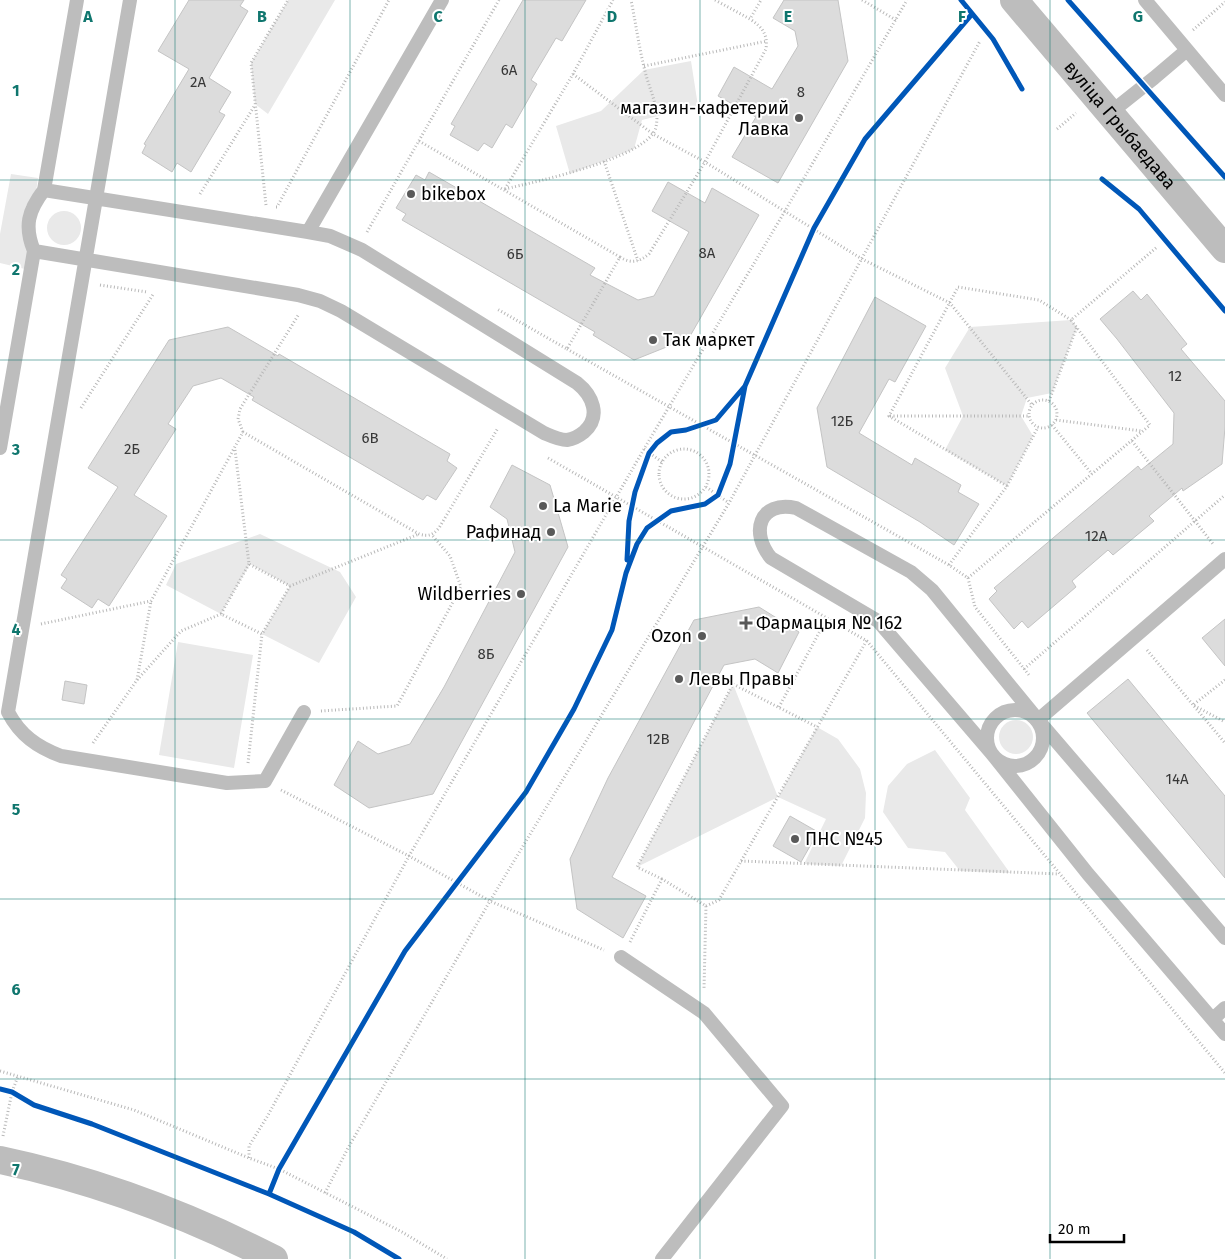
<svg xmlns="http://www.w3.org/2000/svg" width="1225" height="1259" viewBox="0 0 1225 1259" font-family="'Fira Sans',sans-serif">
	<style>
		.green { fill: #e9e9e9 }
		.building { fill: #dcdcdc; stroke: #c4c4c4 }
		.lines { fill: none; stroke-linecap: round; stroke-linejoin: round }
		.path { stroke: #b8b8b8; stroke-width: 3; stroke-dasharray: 1 2.5; stroke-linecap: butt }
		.service { stroke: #bdbdbd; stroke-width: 14 }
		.minor { stroke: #bdbdbd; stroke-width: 28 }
		.cycleway-casing { stroke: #fff; stroke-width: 8 }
		.cycleway { stroke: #0057b8; stroke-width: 5 }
		.grid { fill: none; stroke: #0f766e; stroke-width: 1; stroke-opacity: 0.55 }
		.poi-dot { fill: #595959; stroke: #fff; stroke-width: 2 }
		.labels { text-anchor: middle; stroke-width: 4; stroke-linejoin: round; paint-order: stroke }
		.number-label { font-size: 15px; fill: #373737 }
		.poi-label { font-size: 18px; fill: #000; stroke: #fff; text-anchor: start }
		.street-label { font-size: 18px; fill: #000; stroke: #fff }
		.grid-label { font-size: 16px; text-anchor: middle; font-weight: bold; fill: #0f766e; stroke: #fff; stroke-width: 4; stroke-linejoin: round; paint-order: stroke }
	</style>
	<rect width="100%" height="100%" fill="#fff"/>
	<path class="green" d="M288 0H335L268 114 255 104 251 63Z
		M691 61 698 106 642 120 634 149 570 174 556 126 601 111 644 70Z
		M11 174 38 178 36 192 26 206 22 227 28 253 25 269 0 263V234Z
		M47 228a17 17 0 1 1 34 0a17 17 0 1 1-34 0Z
		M1071 320 1077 327 1052 393 1027 398 1021 416 1033 436 1007 486 945 450 963 416 945 368 970 327Z
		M260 534 340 572 356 597 319 663 262 634 290 586 250 564 221 614 166 585 176 564Z
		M178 642 253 655 234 768 159 755Z
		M733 684 778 797 817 727 838 739 860 769 866 793 865 818 841 866 804 864 826 819 778 797 637 867Z
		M999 737a17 17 0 1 1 34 0a17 17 0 1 1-34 0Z
		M935 750 970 798 965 810 1010 873 960 871 945 852 908 848 883 812 888 786 907 764Z"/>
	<path class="building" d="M189 0H244L240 6 248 11 209 78 231 92 219 112 225 115 191 172 177 163 172 172 142 153 146 145 144 144 189 69 158 51Z
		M523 0H586L562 41 556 38 531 80 537 84 512 128 506 124 492 148 484 143 478 151 450 135 455 126 451 124Z
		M784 0H838L848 61 778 183 732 157 756 117 718 96 734 67 772 89 798 46 795 31 773 18Z
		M429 172 595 268 590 275 638 300 654 296 689 232 652 211 668 182 705 203 712 188 759 215 689 338 634 360 593 335 595 332 402 220 406 214 396 208 416 175 425 180Z
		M1133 291 1141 300 1147 294 1187 344 1181 349 1225 401V427L1222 464 1183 491 1182 488 1149 516 1154 521 1113 555 1108 550 1072 581 1076 587 1028 628 1022 621 1014 629 989 599 997 591 994 588 1138 466 1141 470 1173 444 1174 413 1117 339 1100 319Z
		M875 297 926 326 895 382 889 379 859 433 912 465 915 458 961 485 958 492 979 504 954 545 920 522 827 467 817 408Z
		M228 327 278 356 279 354 450 454 447 461 457 468 436 500 427 495 423 500 252 400 254 397 221 378 193 386 168 424 176 429 134 495 167 516 109 606 98 599 92 608 61 588 67 579 61 575 118 487 88 468 169 340Z
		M512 465 550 485 568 547 433 794 369 808 334 785 358 741 378 754 410 744 444 687 515 552 507 519 490 507Z
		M759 607 799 632 778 673 755 659 724 665 612 877 646 896 623 938 577 909 570 859 608 778 694 620Z
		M1225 619V666L1202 638Z
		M1128 679 1225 796V878L1087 713Z
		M65 681 87 685 84 704 62 700Z
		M790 816 818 832 801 862 773 846Z"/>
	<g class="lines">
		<path class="path" d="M715 0 750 19 761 0
			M862 0 896 20
			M1193 30 1225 2
			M644 66 767 41
			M573 74 653 134 705 162 862 259 950 303 1032 405
			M1057 129 1076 113
			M419 141 620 257 567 349 497 309
			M604 161 638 261
			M505 189C534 182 649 158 656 127 660 108 649 89 645 71 639 48 636 24 631 0
			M505 189 573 74 613 0
			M200 194 255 105
			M266 205 251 63 288 0
			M276 207H277L389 0
			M367 232 499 0
			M620 257C631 264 639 262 649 254L705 162 766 49C768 34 762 27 750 19
			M100 285 147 292
			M567 349 949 565 968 578 1150 425 1071 320 1157 247
			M1029 414a14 14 0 1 1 28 0a14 14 0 1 1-28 0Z
			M1049 401 1077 327
			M81 408 154 293
			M890 416H1029
			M1056 420 1142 431
			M1052 425 1092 474
			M243 432 238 419 240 409 299 314
			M1132 441 1213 544
			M659 474a25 25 0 1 1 50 0a25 25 0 1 1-50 0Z
			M644 449 662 462
			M235 450 249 564 290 586 419 534
			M548 458 867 641 1225 1073
			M1007 486 889 416 958 287 1039 300 1071 320
			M706 487 729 503
			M249 564 221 614 262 634 290 586
			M949 565 1007 486 1038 427
			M968 578 975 607 1029 675
			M41 624 151 601 243 432 419 534C428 537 433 535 439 528L498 428
			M1147 650 1225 743
			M1024 669 1225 495
			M137 680 181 631 221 614
			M1225 680 1193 705 1225 722
			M779 707 827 618
			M321 711 397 706 461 587 450 556 432 535
			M93 743 137 680 151 601
			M248 763 262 634
			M281 790 409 856 490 901 604 950
			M741 861 1059 874
			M662 879 637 867 733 684 817 727
			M706 906 719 900 867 640
			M630 942 662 879 706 906 704 989
			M0 1071 134 1110 249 1158 279 1169 402 1232 447 1259
			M3 1136 12 1092 18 1076
			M249 1158V1146L267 1117 409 856 644 449 785 211 907 0
			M325 1193 348 1148 490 901 729 503 980 41"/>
		<path class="service" d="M77 0 44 190 308 232 442 0
			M130 0 8 712C20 735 37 747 61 756L227 783 265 781 304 712
			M1145 0 1225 95
			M1110 113 1154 78 1187 50
			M34 251 298 295 320 301 341 311 544 433C551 436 559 440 567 440 574 439 579 436 584 432 602 416 592 395 577 383L362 250 330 236 308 232
			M0 448 34 251C24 226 28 211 44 190
			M987 738a28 28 0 1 1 56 0a28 28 0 1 1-56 0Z
			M1038 720 1225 559
			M1225 938 1038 720 932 590 911 572 796 508C759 500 750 533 771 558L878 621 993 755 1088 874 1225 1034
			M621 957 704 1013 782 1106 662 1259
			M1213 1019 1225 1008"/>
		<g class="minor">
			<path id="s1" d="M1014 0 1225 249"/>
			<path d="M0 1160C95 1180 188 1215 274 1259"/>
		</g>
		<defs>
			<path id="cycleway" d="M961 0 993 39 1022 89
				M1068 0 1225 177
				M1102 179 1139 209 1225 311
				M627 560 629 521 635 492 649 453 657 443 671 432 686 430 716 420 745 386
				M0 1089 12 1092 34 1105 92 1124 269 1194 354 1232 399 1259
				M269 1194 279 1169 405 951 526 792 574 709 612 630 626 573 637 544 647 528 671 511 705 504 718 495 730 464 745 386 814 228 865 139 972 14"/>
		</defs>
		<use href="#cycleway" class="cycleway-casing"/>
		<use href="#cycleway" class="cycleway"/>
	</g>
	<path class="grid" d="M175 0V1259M350 0V1259M525 0V1259M700 0V1259M875 0V1259M1050 0V1259M0 180H1225M0 360H1225M0 540H1225M0 719H1225M0 899H1225M0 1079H1225"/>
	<g class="poi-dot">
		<circle cx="799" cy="118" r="5"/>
		<circle cx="411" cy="194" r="5"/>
		<circle cx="653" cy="340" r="5"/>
		<circle cx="543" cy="506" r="5"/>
		<circle cx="551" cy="532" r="5"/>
		<circle cx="521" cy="594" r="5"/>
		<path d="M743.5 615.5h5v5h5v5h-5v5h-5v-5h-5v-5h5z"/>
		<circle cx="702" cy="636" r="5"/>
		<circle cx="679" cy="679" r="5"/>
		<circle cx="795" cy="839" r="5"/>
	</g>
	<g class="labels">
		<g class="number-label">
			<text x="509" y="75">6А</text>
			<text x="198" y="87">2А</text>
			<text x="801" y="97">8</text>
			<text x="707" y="258">8А</text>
			<text x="515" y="259">6Б</text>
			<text x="1175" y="381">12</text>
			<text x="842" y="426">12Б</text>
			<text x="370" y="443">6В</text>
			<text x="132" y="454">2Б</text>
			<text x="1096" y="541">12А</text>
			<text x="486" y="659">8Б</text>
			<text x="658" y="744">12В</text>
			<text x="1177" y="784">14А</text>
		</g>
		<g class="poi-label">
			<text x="789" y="114" text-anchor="end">магазин-кафетерий<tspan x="789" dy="21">Лавка</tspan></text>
			<text x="421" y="200">bikebox</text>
			<text x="663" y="346">Так маркет</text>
			<text x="553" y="512">La Marie</text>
			<text x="541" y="538" text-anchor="end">Рафинад</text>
			<text x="511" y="600" text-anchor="end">Wildberries</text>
			<text x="756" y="629">Фармацыя № 162</text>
			<text x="692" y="642" text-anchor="end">Ozon</text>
			<text x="689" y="685">Левы Правы</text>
			<text x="805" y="845">ПНС №45</text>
		</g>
		<g class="street-label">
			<text dy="6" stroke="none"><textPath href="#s1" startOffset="164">вуліца Грыбаедава</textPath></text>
		</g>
	</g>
	<g class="grid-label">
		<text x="88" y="22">A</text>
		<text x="262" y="22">B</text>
		<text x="438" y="22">C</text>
		<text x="612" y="22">D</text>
		<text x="788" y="22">E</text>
		<text x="962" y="22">F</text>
		<text x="1138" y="22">G</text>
		<text x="16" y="96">1</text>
		<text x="16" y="275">2</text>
		<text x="16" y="455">3</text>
		<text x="16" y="635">4</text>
		<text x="16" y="815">5</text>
		<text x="16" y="995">6</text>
		<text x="16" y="1175">7</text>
	</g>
	<path d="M1050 1234v8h74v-8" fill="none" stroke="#000000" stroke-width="2.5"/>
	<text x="1058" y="1234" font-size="15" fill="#000000" stroke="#ffffff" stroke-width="4" paint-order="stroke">20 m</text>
</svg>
